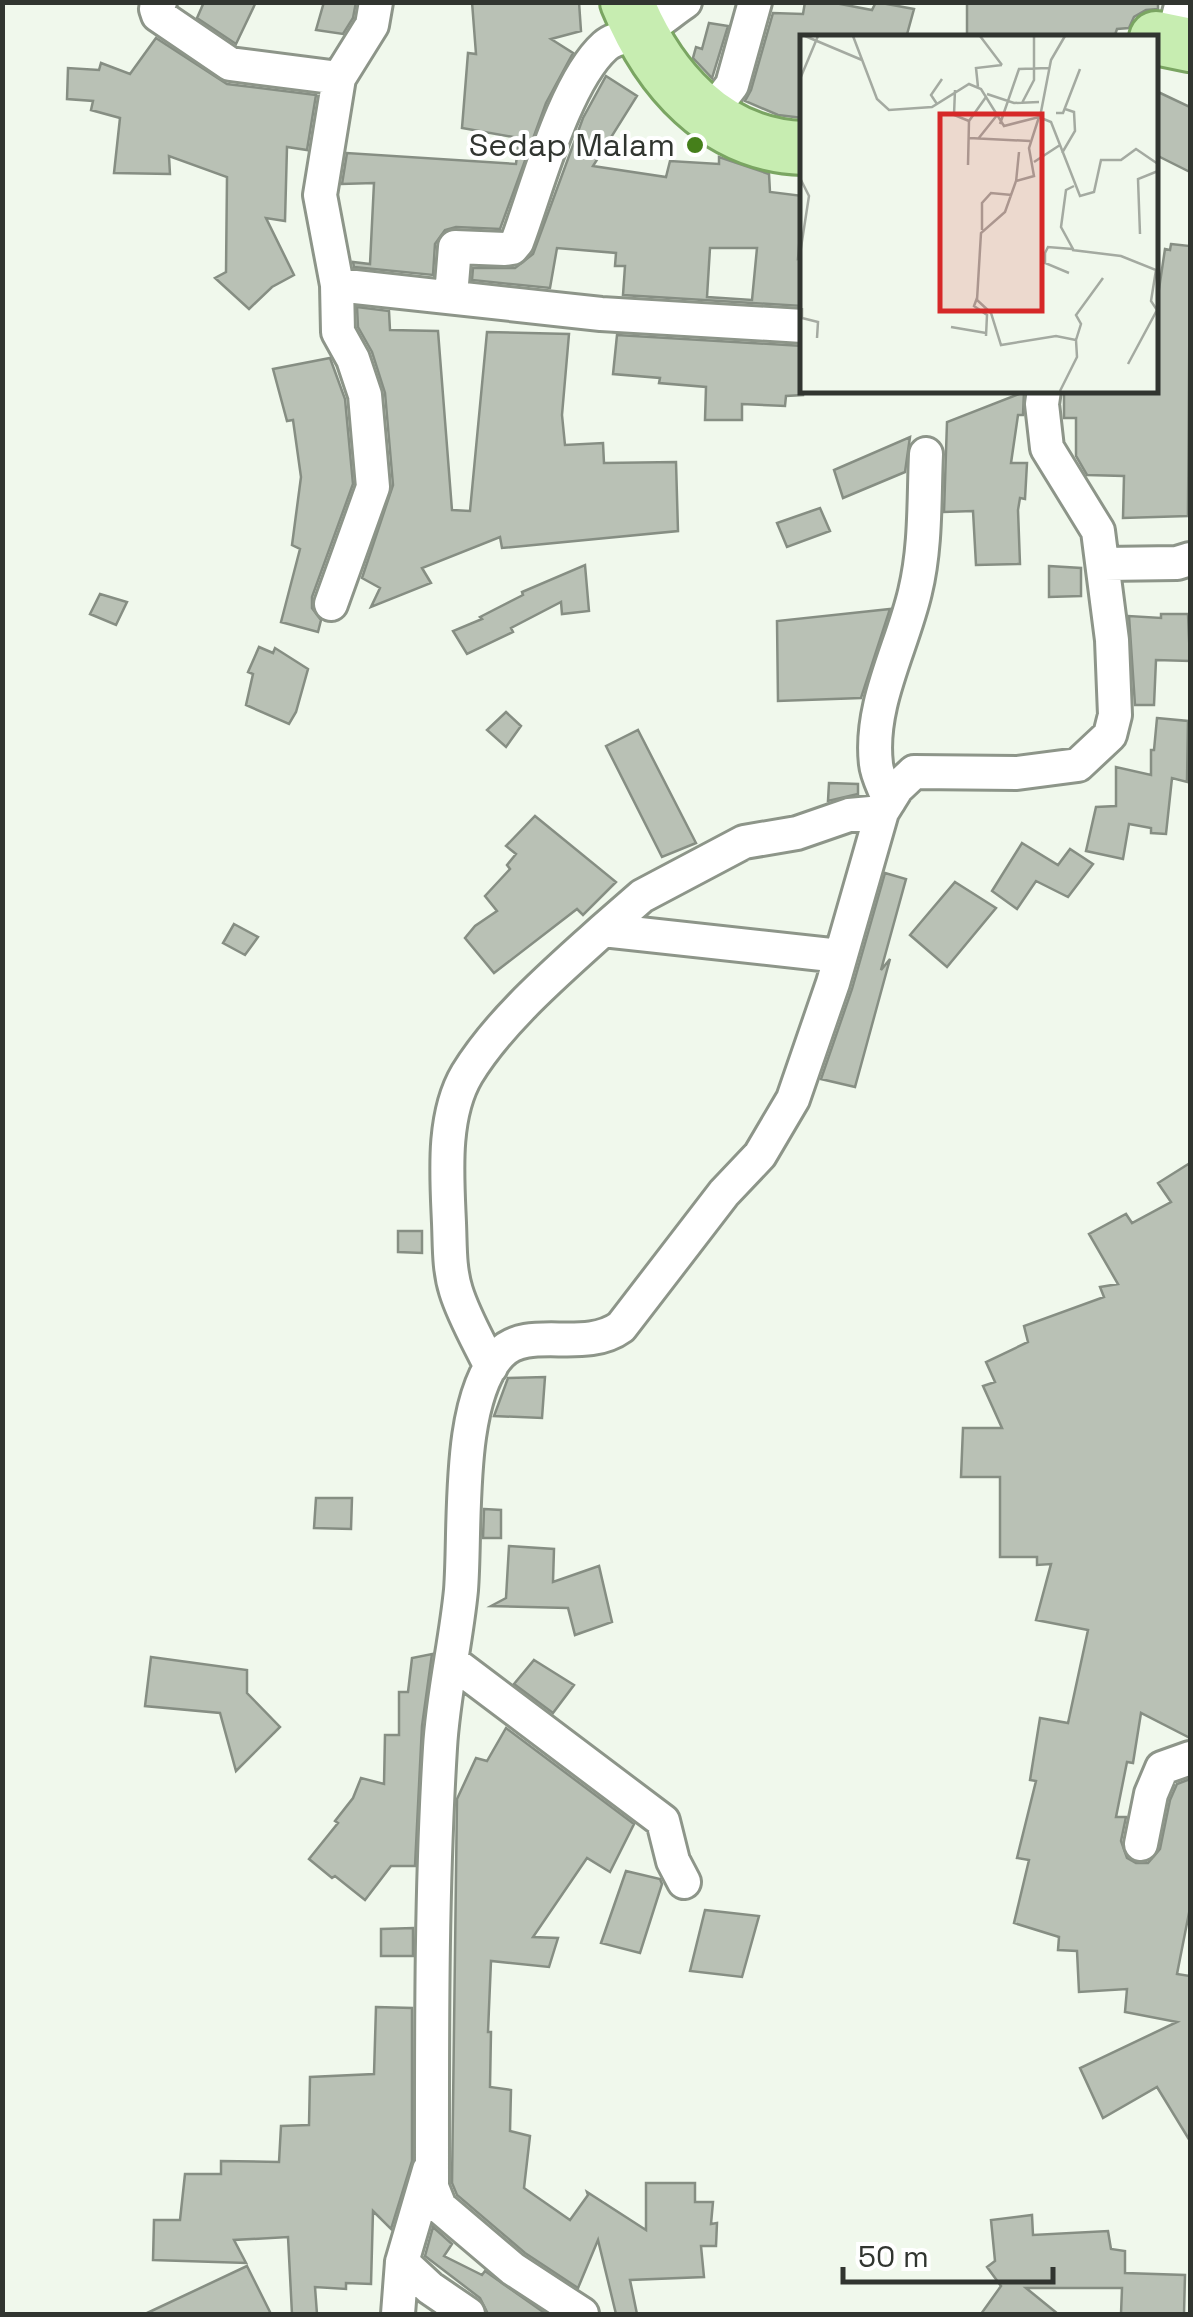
<svg xmlns="http://www.w3.org/2000/svg" width="1193" height="2317" viewBox="0 0 1193 2317" font-family="'Space Grotesk',sans-serif">
	<style>
		.building { fill: #b9c1b5; stroke: #868e83; stroke-width: 2.5; fill-rule: evenodd }
		.lines { fill: none; stroke-linecap: round; stroke-linejoin: round }
		.minor-casing { stroke: #8d9589; stroke-width: 38 }
		.primary-casing { stroke: #7aa562; stroke-width: 58 }
		.minor { stroke: #fff; stroke-width: 32 }
		.primary { stroke: #c7edb1; stroke-width: 52 }
		.poi-dot { fill: #457f1a; stroke: #fff; stroke-width: 4 }
		.labels { text-anchor: middle; stroke-width: 8; stroke-linejoin: round; paint-order: stroke }
		.poi-label { font-size: 32px; fill: #313530; stroke: #fff; text-anchor: end }
		.inset-road { fill: none; stroke: #a4aaa1; stroke-width: 2.5 }
		.view { fill: #d62828; fill-opacity: 0.15; stroke: #d62828; stroke-width: 5 }
		.inset-edge { fill: none; stroke: #313530; stroke-width: 5 }
	</style>
	<rect width="100%" height="100%" fill="#f0f8ec"/>
	<path class="building" d="M204 2H256L236 44 197 18Z
		M324 2H356L353 18 343 34 316 30Z
		M472 2H579L581 31 551 39 573 53 546 103 500 229 456 227 445 230 435 244 433 275 354 267 353 262 370 264 374 183 342 184 347 153 516 164 519 138 462 128 468 53 476 54Z
		M805 2H830L872 10 876 2 914 9 906 38H803V118L778 115 745 101 751 90 773 13 803 14Z
		M967 2H1158V9L1146 10 1134 17 1129 28 1117 29 1114 38H967Z
		M709 23 728 26 712 78 693 58 696 47 702 49Z
		M156 38 227 84 316 95 307 150 287 147 285 221 266 218 294 275 272 287 249 309 215 278 226 272 227 177 169 156 170 174 114 173 120 118 91 110 93 101 67 99 68 68 99 70 101 63 130 74Z
		M606 76 637 96 593 166 666 177 670 161 719 164V157L769 174 770 192 803 196 798 259 803 258 802 306 623 295 625 266H615L616 253 557 248 550 288 472 280 473 268H515L533 254 583 118ZM710 248H757L752 300 707 297Z
		M1156 91 1190 107V172L1156 155Z
		M1171 244 1190 246 1188 516 1123 518 1124 476 1087 475 1076 456V418H1064V390H1156V309L1165 249 1170 250Z
		M357 307 389 311 390 330 438 331 452 510 470 511 487 332 569 334 562 415 565 445 603 443 604 463 676 462 678 531 502 548 500 537 422 568 431 583 371 607 380 588 362 578 393 485 385 393 372 352 358 327Z
		M617 335 803 346V395L786 396 785 406 742 404V420H705L706 387 659 383 660 378 613 374Z
		M330 358 345 399 353 484 312 597V608L321 620 318 632 281 622 300 549 292 545 301 477 293 420 287 421 273 369Z
		M1024 392 1023 415H1018L1011 463H1027L1025 499 1020 498 1018 510 1020 564 976 565 973 511 944 512 947 422Z
		M910 437 905 472 843 498 834 470Z
		M820 508 830 531 787 547 777 523Z
		M585 565 589 611 562 614 561 602 511 628 513 632 467 654 453 631 482 619 480 617 523 595 522 592Z
		M1049 566 1081 568V596L1049 597Z
		M100 594 127 602 116 625 90 614Z
		M890 609 861 698 778 701 777 621Z
		M1161 614H1188L1190 661 1156 660 1154 705H1135L1129 616 1161 618Z
		M259 647 273 653 275 648 308 669 296 712 289 724 246 705 253 674 248 672Z
		M506 712 521 726 506 747 487 730Z
		M1157 718 1188 721 1187 782 1172 778 1166 834 1151 833V828L1129 824 1123 859 1086 851 1096 807 1116 806V767L1151 775V750H1154Z
		M638 730 696 843 662 857 606 746Z
		M829 783 858 784V794L828 801Z
		M535 816 616 882 583 915 577 909 494 973 465 938 475 926 497 911 485 896 510 869 507 865 516 854 506 846Z
		M1022 843 1058 865 1070 849 1093 864 1068 897 1036 881 1017 909 992 891Z
		M885 873 906 879 881 970 890 959 855 1087 821 1079 852 989Z
		M955 882 996 908 947 967 910 935Z
		M234 924 258 937 245 955 223 943Z
		M1190 1163V1738L1141 1713 1133 1763 1127 1762 1116 1817H1126L1121 1841 1127 1858 1136 1863H1148L1160 1849 1170 1800 1177 1784 1190 1779V1908L1177 1974 1190 1976V2141L1157 2087 1103 2118 1080 2068 1177 2022 1125 2012 1127 1989 1079 1992 1077 1951 1058 1950 1059 1937 1014 1923 1029 1860 1017 1858 1036 1781 1030 1780 1040 1718 1068 1723 1088 1630 1036 1620 1051 1564 1037 1565V1557H1000V1477H961L963 1428H1002L983 1386 995 1382 986 1362 1028 1342 1024 1326 1104 1297 1100 1287 1118 1284 1089 1234 1126 1214 1132 1223 1171 1202 1158 1183Z
		M398 1231H422V1253L398 1252Z
		M545 1377 542 1418 494 1416 508 1378Z
		M316 1498H352L351 1529 314 1528Z
		M484 1509 501 1510V1538H483Z
		M509 1546 554 1549 553 1582 599 1566 612 1622 575 1635 568 1608 491 1606 506 1598Z
		M432 1654 422 1726 415 1866H391L365 1900 335 1876 332 1878 309 1859 338 1823 335 1821 353 1798 361 1778 384 1784 385 1735H399V1692H408L412 1658Z
		M151 1657 247 1670V1693L280 1727 236 1771 220 1713 145 1706Z
		M534 1660 574 1685 553 1713 514 1684Z
		M506 1728 634 1824 610 1872 587 1858 533 1937 558 1938 549 1967 491 1961 488 2032H491L490 2087 511 2090 510 2131 530 2136 524 2188 570 2220 588 2195 587 2192 646 2230V2183H695V2202H713L711 2224 717 2223 716 2246H701L704 2277 630 2280 637 2314H616L598 2240 578 2288 525 2253 457 2195 452 2183 457 1799 476 1758 487 1761Z
		M626 1871 660 1879 662 1884 640 1953 601 1943Z
		M705 1910 759 1916 742 1977 690 1971Z
		M413 1928V1956H381V1929Z
		M376 2007 412 2008V2161L391 2229 373 2211 371 2284 346 2283V2289L315 2287 317 2314H292L288 2237 234 2240 246 2263 153 2260 154 2220H180L185 2174H221V2161L279 2162 281 2126 309 2125 310 2077 374 2074Z
		M1032 2215 1033 2235 1108 2231 1111 2249 1125 2251V2273L1185 2275 1184 2314H1121L1122 2288H1026L1058 2314H981L1001 2286 987 2267 995 2261 991 2220Z
		M433 2227 452 2244 444 2256 482 2275 485 2271 546 2314H488L480 2298 425 2256Z
		M247 2266 271 2314H145Z"/>
	<g class="lines">
		<defs>
			<path id="minor" d="M160 2 156 9 158 15 230 64 339 78
				M1172 40 1182 2
				M709 115 732 85 755 2
				M337 285 601 314 803 326
				M451 296 455 247 505 249 512 248 517 242C537 189 564 83 605 46 615 37 629 38 640 33 656 25 670 12 685 2
				M1104 564 1177 563 1190 559
				M331 604 373 487 365 395 353 359 338 332 337 285 320 195 339 78 372 25 376 2
				M889 801C885 789 877 776 876 764 869 705 902 648 915 592 926 547 924 499 926 454
				M603 930 642 896 744 842 797 833 849 815 882 812
				M491 1367C479 1342 464 1317 456 1291 449 1269 450 1246 449 1223 447 1176 442 1116 467 1074 500 1020 557 972 603 930L840 956
				M451 1661 663 1821 673 1861 684 1882
				M1141 1844 1151 1794 1162 1768 1190 1758
				M429 2170 402 2262 430 2288 468 2314
				M398 2314 402 2262
				M582 2314 513 2269 440 2207 432 2187C432 2041 431 1894 440 1748 443 1695 456 1642 461 1590 466 1527 456 1401 500 1354 528 1324 584 1354 621 1327L724 1193 760 1155 793 1099 833 983 882 812 897 788 914 772 1017 773 1078 765 1110 735 1115 715 1112 640 1098 531 1047 448 1042 404 1044 390"/>
			<path id="primary" d="M627 2C658 78 715 145 803 148
				M1156 38 1190 45"/>
		</defs>
		<use href="#minor" class="minor-casing"/>
		<use href="#primary" class="primary-casing"/>
		<use href="#minor" class="minor"/>
		<use href="#primary" class="primary"/>
	</g>
	<circle class="poi-dot" cx="695" cy="145" r="10"/>
	<g class="labels">
		<g class="poi-label">
			<text x="675" y="156">Sedap Malam</text>
		</g>
	</g>
	<g transform="translate(800 35)">
		<rect width="358" height="358" fill="#f0f8ec"/>
		<path class="inset-road" d="M5 1 62 25M53 1 77 64 89 75 132 72 169 49 181 54 204 91 239 82 251 87 280 161 294 157 301 125H321L336 114 358 129M180 1 202 30M0 44 18 1M178 52 176 33 202 30M155 55 154 80 169 86M187 59 214 68 239 67M0 63V104M222 68 234 45V1M137 69 131 60 142 44M256 78H263L280 34M239 82 229 113 234 141 216 146 205 177 181 198 177 265 191 278 201 310 256 301 276 305 277 322 260 356M240 82 251 25 265 1M200 89 219 34 249 33M169 103 230 106M178 104 198 79M262 118 275 96 274 77 265 74M234 127 260 110M168 130 169 86 186 62M0 143 9 161 0 219M216 147 219 117M182 195V168L191 158 212 160M340 199 338 144 358 136M272 215 321 221 356 235 351 266 357 275 328 329M269 238 245 228V218L248 212 273 214 261 192 266 155 274 151M177 263 174 271 187 280 186 301M2 273V283L18 287 17 303M151 292 186 298M276 305 281 289 276 280 303 243"/>
		<path class="view" d="M140 79H242V276H140Z"/>
		<rect width="358" height="358" class="inset-edge"/>
	</g>
	<rect width="1193" height="2317" fill="none" stroke="#313530" stroke-width="10"/>
	<path d="M843 2267v15h210v-15" fill="none" stroke="#313530" stroke-width="5"/>
	<text x="858" y="2267" font-size="30" fill="#313530" stroke="#ffffff" stroke-width="8" paint-order="stroke">50 m</text>
</svg>
